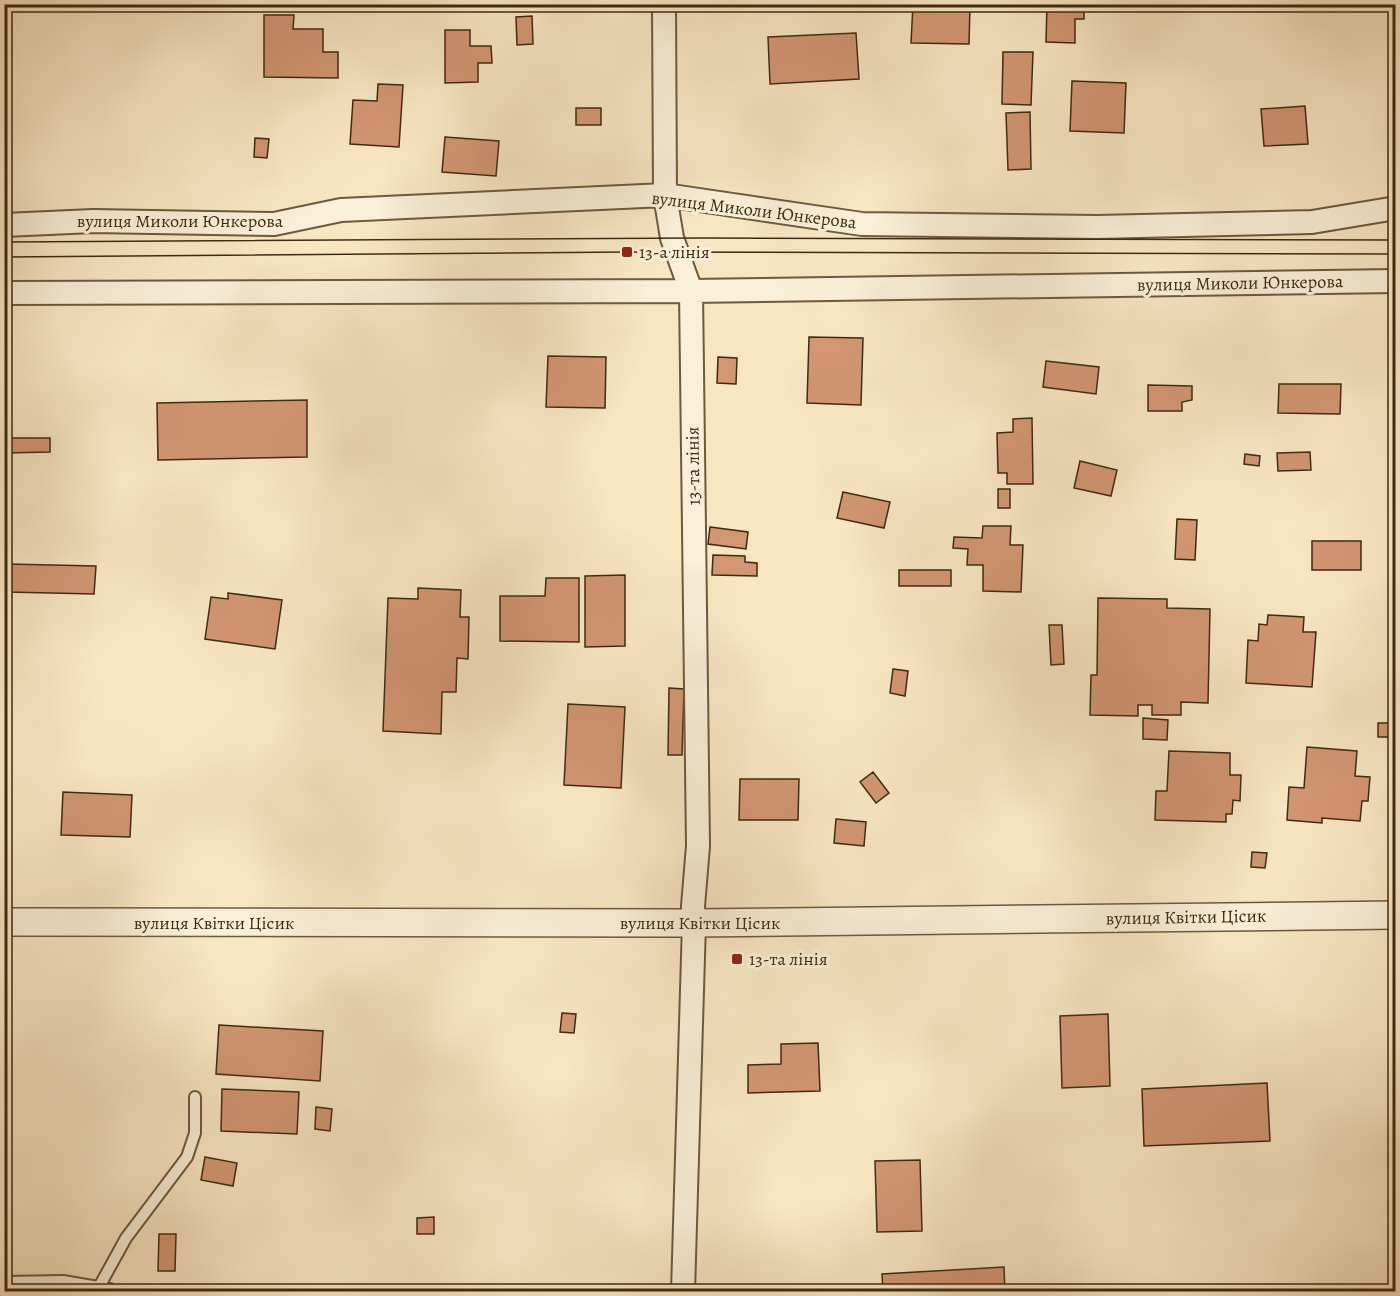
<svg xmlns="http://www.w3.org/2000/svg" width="1400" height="1296" viewBox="0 0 1400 1296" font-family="Alegreya,serif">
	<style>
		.building { fill: #d29672; stroke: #3f2a11; stroke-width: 1.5 }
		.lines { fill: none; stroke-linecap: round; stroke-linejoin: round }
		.service-casing { stroke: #6d593e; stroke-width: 14 }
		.minor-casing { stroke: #6d593e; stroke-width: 26 }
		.tertiary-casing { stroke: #6d593e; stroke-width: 30 }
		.service { stroke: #faefd8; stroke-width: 10 }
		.minor { stroke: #faefd8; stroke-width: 22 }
		.tertiary { stroke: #faefd8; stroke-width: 27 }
		.tram { stroke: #3f2a11; stroke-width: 1.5 }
		.poi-dot { fill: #8f2418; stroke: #faefd8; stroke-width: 2 }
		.labels { text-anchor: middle; stroke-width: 6; stroke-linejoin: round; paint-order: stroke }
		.street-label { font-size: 18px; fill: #3f2a11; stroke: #faefd8 }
		.poi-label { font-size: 18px; fill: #3f2a11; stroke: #faefd8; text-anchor: start }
	</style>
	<rect width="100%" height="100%" fill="#f8e6c3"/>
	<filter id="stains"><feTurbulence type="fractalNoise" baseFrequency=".00333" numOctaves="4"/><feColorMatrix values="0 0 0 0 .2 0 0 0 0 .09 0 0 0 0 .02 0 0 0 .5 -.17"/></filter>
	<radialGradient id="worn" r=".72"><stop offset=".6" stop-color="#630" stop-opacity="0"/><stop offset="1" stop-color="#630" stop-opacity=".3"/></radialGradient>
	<path class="building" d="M913 4 970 6 969 44 911 43Z
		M1047 4H1084V19H1075V43L1046 42Z
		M264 15H294L293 29H323V52H338V78L264 77Z
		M532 16 533 44 517 45 516 17Z
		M445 30H470V46H491L492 63H478V82L445 83Z
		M856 33 859 79 770 84 768 37Z
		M1003 52H1033L1031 105 1002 104Z
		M1072 81 1126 83 1124 133 1070 131Z
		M378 84 403 85 399 147 350 144 353 100 377 101Z
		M1305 106 1308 144 1264 146 1261 109Z
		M576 108H601V125H576Z
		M1030 112 1031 169 1008 170 1006 113Z
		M445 137 499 141 496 176 442 172Z
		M255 138 269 139 267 158 254 157Z
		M809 337 863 338 861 405 807 403Z
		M548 356 606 357 605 408 546 407Z
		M718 357 737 358 736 384 717 383Z
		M1046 361 1099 367 1096 394 1043 387Z
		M1279 384H1341L1340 414 1278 413Z
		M1148 385 1192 386V400L1182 402V411H1148Z
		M307 400V457L158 460 157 403Z
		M1032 418 1033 484H1007V473H998L997 433 1013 432V419Z
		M1390 425H1396V456H1389Z
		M4 438H50V452L4 453Z
		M1310 452 1311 470 1278 471 1277 453Z
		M1245 454 1260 456 1259 466 1244 464Z
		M1080 461 1117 470 1111 496 1074 488Z
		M998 489H1010V508H998Z
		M843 492 890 502 884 528 837 518Z
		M1177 519 1197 520 1195 560 1175 559Z
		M983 526H1011L1010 545H1023L1021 592 983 591V565H967L968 549 953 548 954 537 982 538Z
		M710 527 748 532 746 549 708 544Z
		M1312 541H1361V570H1312Z
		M713 555 745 556V562L757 563V576L712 575Z
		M8 564 96 566 94 594 7 592Z
		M899 570H951V586H899Z
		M625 575V646L585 647V576Z
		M546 578H579V642L500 641V596H545Z
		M418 588 461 590 460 617H469L468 659 457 658 456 692H442L441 734 383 731 388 598 418 599Z
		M228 593 282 600 275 649 205 639 211 597 228 599Z
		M1098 598 1167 599V608L1210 609 1208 703 1181 702V715H1152V705H1138V716L1090 715 1091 675H1097Z
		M1268 615 1304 617 1303 632H1316L1312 687 1246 683 1248 640 1258 641 1259 624 1267 625Z
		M1049 625H1062L1064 664 1051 665Z
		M893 669 908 671 905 696 890 693Z
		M669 688 684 689 682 755H668Z
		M568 704 625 707 621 788 564 785Z
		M1143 718 1168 720 1167 740 1143 739Z
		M1378 723H1396V737H1378Z
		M1307 747 1357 751 1355 776 1370 777 1368 801H1362L1360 821 1322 818V823L1287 820 1289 787 1304 788Z
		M1169 751 1230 753V775H1241L1240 801 1233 800 1232 814H1226V822L1155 820 1156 791H1167Z
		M873 772 889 793 876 803 860 782Z
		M740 779H799L798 820H739Z
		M63 792 132 795 130 837 61 835Z
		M836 819 866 822 864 846 834 843Z
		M1252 852 1267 853 1265 868 1251 867Z
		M562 1013 576 1014 574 1033 560 1032Z
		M1108 1014 1110 1086 1062 1088 1060 1016Z
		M219 1025 323 1031 320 1081 216 1074Z
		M818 1043 820 1091 748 1093V1065L781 1064V1044Z
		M1267 1083 1270 1141 1144 1146 1142 1089Z
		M222 1089 299 1092 297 1134 221 1131Z
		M316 1107 332 1109 330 1131 315 1129Z
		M205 1157 237 1163 233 1186 201 1180Z
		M920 1160 922 1231 877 1232 875 1161Z
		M434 1217V1234H417V1218Z
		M159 1234H176L175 1271H158Z
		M1004 1267 1005 1292H883L882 1274Z"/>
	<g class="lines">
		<defs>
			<path id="service" d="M4 1282 63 1281 110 1289 113 1292
				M99 1287 126 1238 187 1157 195 1133V1097"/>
			<path id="minor" d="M664 4 665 195 672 238 691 291 698 846 693 906 694 923 683 1292
				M4 225 93 221 274 224 341 210 665 195 862 224 1097 227 1312 222 1396 208
				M4 293 691 291 1396 281"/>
			<path id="tertiary" d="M4 922 694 923 1396 915"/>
		</defs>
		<use href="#service" class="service-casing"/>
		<use href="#minor" class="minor-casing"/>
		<use href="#tertiary" class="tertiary-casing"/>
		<use href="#service" class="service"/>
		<use href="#minor" class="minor"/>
		<use href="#tertiary" class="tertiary"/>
		<path class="tram" d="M4 242 704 238 1396 240
			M4 257 627 252 1396 254"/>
	</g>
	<g class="poi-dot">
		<rect x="621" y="246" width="12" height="12" rx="3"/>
		<rect x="731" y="953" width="12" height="12" rx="3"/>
	</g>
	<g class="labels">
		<g class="street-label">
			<text transform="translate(754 210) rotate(7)" y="6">вулиця Миколи Юнкерова</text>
			<text x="180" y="227">вулиця Миколи Юнкерова</text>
			<text transform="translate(1240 283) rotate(-1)" y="6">вулиця Миколи Юнкерова</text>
			<text transform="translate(693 466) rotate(-91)" y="6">13-та лінія</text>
			<text transform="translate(1186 917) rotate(-1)" y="6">вулиця Квітки Цісик</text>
			<text x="214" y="929">вулиця Квітки Цісик</text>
			<text x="700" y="929">вулиця Квітки Цісик</text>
		</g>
		<g class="poi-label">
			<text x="639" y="258">13-а лінія</text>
			<text x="749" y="965">13-та лінія</text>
		</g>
	</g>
	<rect width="1400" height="1296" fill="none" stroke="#f8e6c3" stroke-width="24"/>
	<rect x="6" y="6" width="1388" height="1284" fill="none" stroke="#3f2a11" stroke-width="3"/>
	<rect x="12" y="12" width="1376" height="1272" fill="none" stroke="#3f2a11" stroke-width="1.5"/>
	<rect width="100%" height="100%" filter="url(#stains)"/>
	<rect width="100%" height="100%" fill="url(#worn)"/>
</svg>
